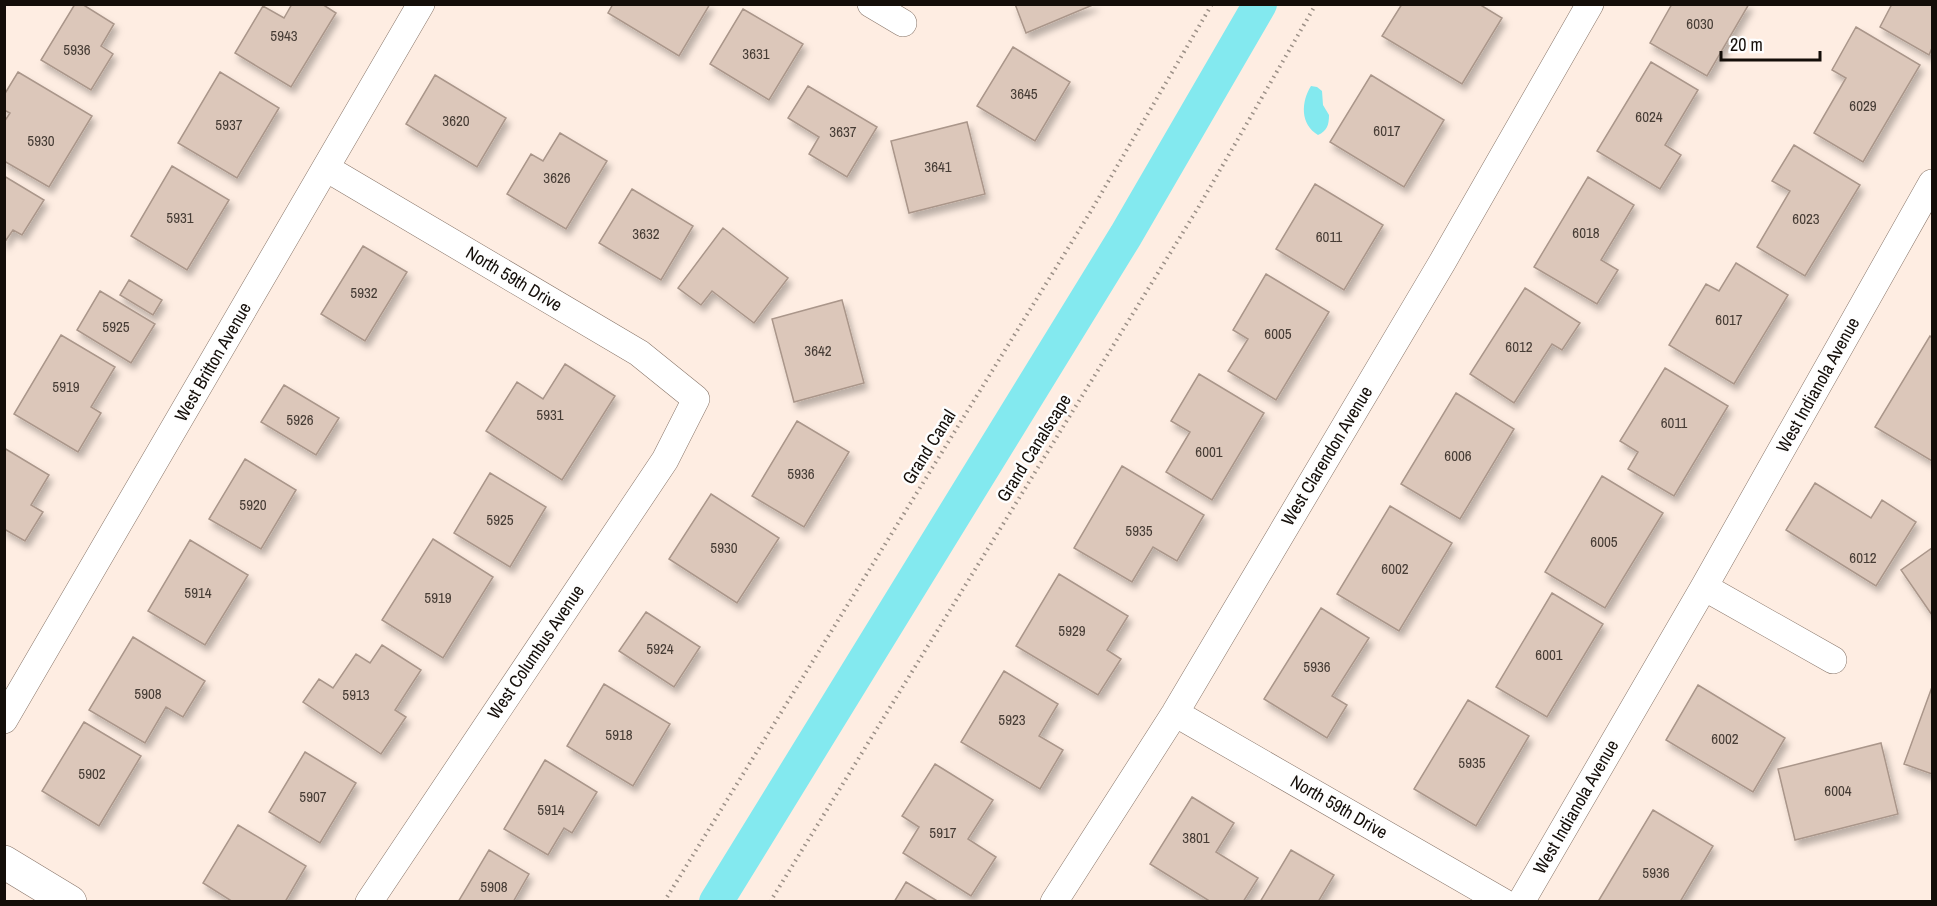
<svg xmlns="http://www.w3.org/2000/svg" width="1937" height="906" viewBox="0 0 1937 906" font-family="'Archivo Narrow',sans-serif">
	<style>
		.water { fill: #83e9ef }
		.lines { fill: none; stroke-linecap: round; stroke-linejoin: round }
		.canal { stroke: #83e9ef; stroke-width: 34 }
		.building { fill: #dcc7ba; stroke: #aa968a; stroke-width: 1.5; filter: url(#shadow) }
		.minor-casing { stroke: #887569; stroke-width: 28 }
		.secondary-casing { stroke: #887569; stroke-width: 34 }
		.path { stroke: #9c9087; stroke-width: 4; stroke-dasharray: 1.5 4.5; stroke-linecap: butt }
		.minor { stroke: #fff; stroke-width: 27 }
		.secondary { stroke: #fff; stroke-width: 33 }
		.labels { text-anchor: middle; stroke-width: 5; stroke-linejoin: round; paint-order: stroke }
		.number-label { font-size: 15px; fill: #463c35 }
		.street-label { font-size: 18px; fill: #140e09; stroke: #fefefe }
	</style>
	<defs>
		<filter id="shadow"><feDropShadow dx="3.5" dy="6" stdDeviation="3" flood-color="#0004"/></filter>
	</defs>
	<rect width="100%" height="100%" fill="#feede2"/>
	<path class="water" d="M1311 86 1317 87 1322 91 1323 105 1329 115C1329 125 1327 131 1318 135 1300 124 1301 102 1311 86Z"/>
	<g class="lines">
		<path class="canal" d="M716 902 1126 235 1260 4"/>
	</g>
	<path class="building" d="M75 4H82L114 24 101 46 113 54 91 90 41 60Z
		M292 4H322L336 13 291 87 235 53 263 6 284 18Z
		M613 4H710L679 56 608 13Z
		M1015 4H1095L1026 33Z
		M1402 4H1479L1502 18 1462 84 1382 36Z
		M1672 4H1749L1707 76 1650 43Z
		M1892 4H1932V48L1929 55 1880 27Z
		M743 9 803 44 769 100 710 64Z
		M1856 27 1920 65 1863 162 1814 133 1846 78 1832 70Z
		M1013 47 1070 82 1035 141 977 106Z
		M1651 62 1698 90 1665 145 1681 155 1660 189 1597 151Z
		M18 72 92 116 49 187 4 161V122L10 113 4 110V95Z
		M220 72 279 108 237 178 178 143Z
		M435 75 506 118 477 167 406 124Z
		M1371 75 1444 120 1404 187 1330 142Z
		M808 86 877 127 847 177 809 154 819 137 788 118Z
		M967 122 985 194 909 213 891 141Z
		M560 133 607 161 566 229 507 194 531 154 543 161Z
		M1794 145 1860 185 1805 276 1757 247 1790 191 1772 181Z
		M172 166 229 200 187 270 131 236Z
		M4 176 44 200 22 235 13 230 4 243Z
		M1588 177 1634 205 1601 260 1618 270 1597 304 1534 267Z
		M1315 184 1383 225 1344 290 1276 249Z
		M632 189 693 226 661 280 599 243Z
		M723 228 788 278 754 323 712 291 701 305 678 288Z
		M363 246 407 272 365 341 321 314Z
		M1736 263 1788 295 1734 384 1669 345 1706 284 1719 291Z
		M1266 274 1329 312 1276 400 1228 371 1248 339 1233 330Z
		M129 280 162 300 153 315 120 295Z
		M1525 288 1580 323 1562 350 1552 344 1514 403 1470 374Z
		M100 291 155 324 131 363 77 330Z
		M842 300 864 383 794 402 772 319Z
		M61 335 115 367 91 407 101 413 78 452 14 414Z
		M1930 336 1932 338V461L1875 427Z
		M565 364 615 396 562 480 486 431 517 382 543 399Z
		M1665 368 1728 406 1674 496 1628 469 1638 452 1620 441Z
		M1199 374 1264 413 1212 500 1166 472 1190 432 1171 421Z
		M284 385 339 418 316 455 261 422Z
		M1456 393 1514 429 1460 519 1401 484Z
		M797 421 849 452 804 527 752 496Z
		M4 448 49 475 31 505 43 512 25 541 4 529Z
		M245 459 296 490 261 549 209 519Z
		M1122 466 1204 515 1177 561 1153 547 1132 582 1074 548Z
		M490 473 546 507 510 567 454 533Z
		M1602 476 1663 513 1605 608 1545 572Z
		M1815 483 1871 518 1882 500 1916 522 1876 586 1786 530Z
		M711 494 779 538 737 603 669 559Z
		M1390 506 1452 543 1399 631 1337 594Z
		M433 539 493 577 443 658 382 620Z
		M190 540 248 575 205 645 148 611Z
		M1932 548V615L1901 570Z
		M1059 574 1128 616 1107 650 1121 659 1098 695 1016 646Z
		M1552 593 1603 624 1547 717 1496 687Z
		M1321 608 1369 638 1332 696 1347 705 1327 738 1264 699Z
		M646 612 700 647 674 687 619 651Z
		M133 637 205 681 183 717 166 707 145 743 89 710Z
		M382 645 421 670 395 710 406 717 381 754 303 702 319 679 333 688 356 654 370 663Z
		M1004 671 1058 704 1039 736 1063 750 1040 789 961 742Z
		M604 684 670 724 633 786 567 746Z
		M1698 685 1785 738 1753 792 1666 740Z
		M1932 687V774L1904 764Z
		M1468 700 1529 736 1476 826 1414 789Z
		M84 722 141 756 99 826 42 791Z
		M1881 743 1898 814 1795 840 1778 769Z
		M305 752 356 783 320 843 269 812Z
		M545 760 597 792 572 833 564 828 548 855 504 829Z
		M935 764 993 800 968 839 996 857 971 896 903 853 919 827 902 816Z
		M1192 797 1234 823 1216 852 1258 878 1243 902H1211L1150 864Z
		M1653 810 1713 846 1680 902H1601L1599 900Z
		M238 825 306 866 285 902H233L203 883Z
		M489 850 529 874 513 902H458Z
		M1291 850 1334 875 1318 902H1260Z
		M906 882 939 902H894Z"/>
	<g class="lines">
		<defs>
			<path id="minor" d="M871 4 903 23
				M326 168 639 353 696 399 665 460 369 902
				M1704 587 1833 660
				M1175 713 1503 902
				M4 720 421 4
				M1054 902 1175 713 1443 261 1590 4
				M1521 902 1704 587 1932 183"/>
			<path id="secondary" d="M4 862 70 902"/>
		</defs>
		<use href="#minor" class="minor-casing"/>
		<use href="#secondary" class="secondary-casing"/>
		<path class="path" d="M664 902 1091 211 1212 4
			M770 902 1198 208 1316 4"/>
		<use href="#minor" class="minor"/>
		<use href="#secondary" class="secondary"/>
	</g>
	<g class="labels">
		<g class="number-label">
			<text x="1700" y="29">6030</text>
			<text x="284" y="41">5943</text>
			<text x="77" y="55">5936</text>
			<text x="756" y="59">3631</text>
			<text x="1024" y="99">3645</text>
			<text x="1863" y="111">6029</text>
			<text x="1649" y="122">6024</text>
			<text x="456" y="126">3620</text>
			<text x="229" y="130">5937</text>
			<text x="1387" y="136">6017</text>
			<text x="843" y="137">3637</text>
			<text x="41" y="146">5930</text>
			<text x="938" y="172">3641</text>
			<text x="557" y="183">3626</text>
			<text x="180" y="223">5931</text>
			<text x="1806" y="224">6023</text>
			<text x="1586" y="238">6018</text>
			<text x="646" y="239">3632</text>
			<text x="1329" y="242">6011</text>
			<text x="364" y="298">5932</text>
			<text x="1729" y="325">6017</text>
			<text x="116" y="332">5925</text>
			<text x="1278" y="339">6005</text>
			<text x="1519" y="352">6012</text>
			<text x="818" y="356">3642</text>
			<text x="66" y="392">5919</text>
			<text x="550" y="420">5931</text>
			<text x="300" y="425">5926</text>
			<text x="1674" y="428">6011</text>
			<text x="1209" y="457">6001</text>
			<text x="1458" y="461">6006</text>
			<text x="801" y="479">5936</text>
			<text x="253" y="510">5920</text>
			<text x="500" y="525">5925</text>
			<text x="1139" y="536">5935</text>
			<text x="1604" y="547">6005</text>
			<text x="724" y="553">5930</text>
			<text x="1863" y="563">6012</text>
			<text x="1395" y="574">6002</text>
			<text x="198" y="598">5914</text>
			<text x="438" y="603">5919</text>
			<text x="1072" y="636">5929</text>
			<text x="660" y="654">5924</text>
			<text x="1549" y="660">6001</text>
			<text x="1317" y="672">5936</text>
			<text x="148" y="699">5908</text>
			<text x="356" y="700">5913</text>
			<text x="1012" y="725">5923</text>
			<text x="619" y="740">5918</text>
			<text x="1725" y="744">6002</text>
			<text x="1472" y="768">5935</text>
			<text x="92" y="779">5902</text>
			<text x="1838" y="796">6004</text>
			<text x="313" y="802">5907</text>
			<text x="551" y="815">5914</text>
			<text x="943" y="838">5917</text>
			<text x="1196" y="843">3801</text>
			<text x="1656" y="878">5936</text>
			<text x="494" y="892">5908</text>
		</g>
		<g class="street-label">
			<text transform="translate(514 279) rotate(31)" y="6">North 59th Drive</text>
			<text transform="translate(213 362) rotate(-60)" y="6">West Britton Avenue</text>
			<text transform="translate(1818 385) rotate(-61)" y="6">West Indianola Avenue</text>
			<text transform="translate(929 447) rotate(-58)" y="6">Grand Canal</text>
			<text transform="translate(1034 448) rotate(-58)" y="6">Grand Canalscape</text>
			<text transform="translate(1327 456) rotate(-59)" y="6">West Clarendon Avenue</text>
			<text transform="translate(536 652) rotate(-56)" y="6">West Columbus Avenue</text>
			<text transform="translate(1339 807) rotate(30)" y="6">North 59th Drive</text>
			<text transform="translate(1576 807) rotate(-60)" y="6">West Indianola Avenue</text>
		</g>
	</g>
	<rect width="1937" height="906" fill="none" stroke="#140e09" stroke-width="12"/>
	<path d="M1721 51v9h99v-9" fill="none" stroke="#140e09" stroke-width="3"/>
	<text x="1730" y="51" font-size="18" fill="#140e09" stroke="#fefefe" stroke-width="4.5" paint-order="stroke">20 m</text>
</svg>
